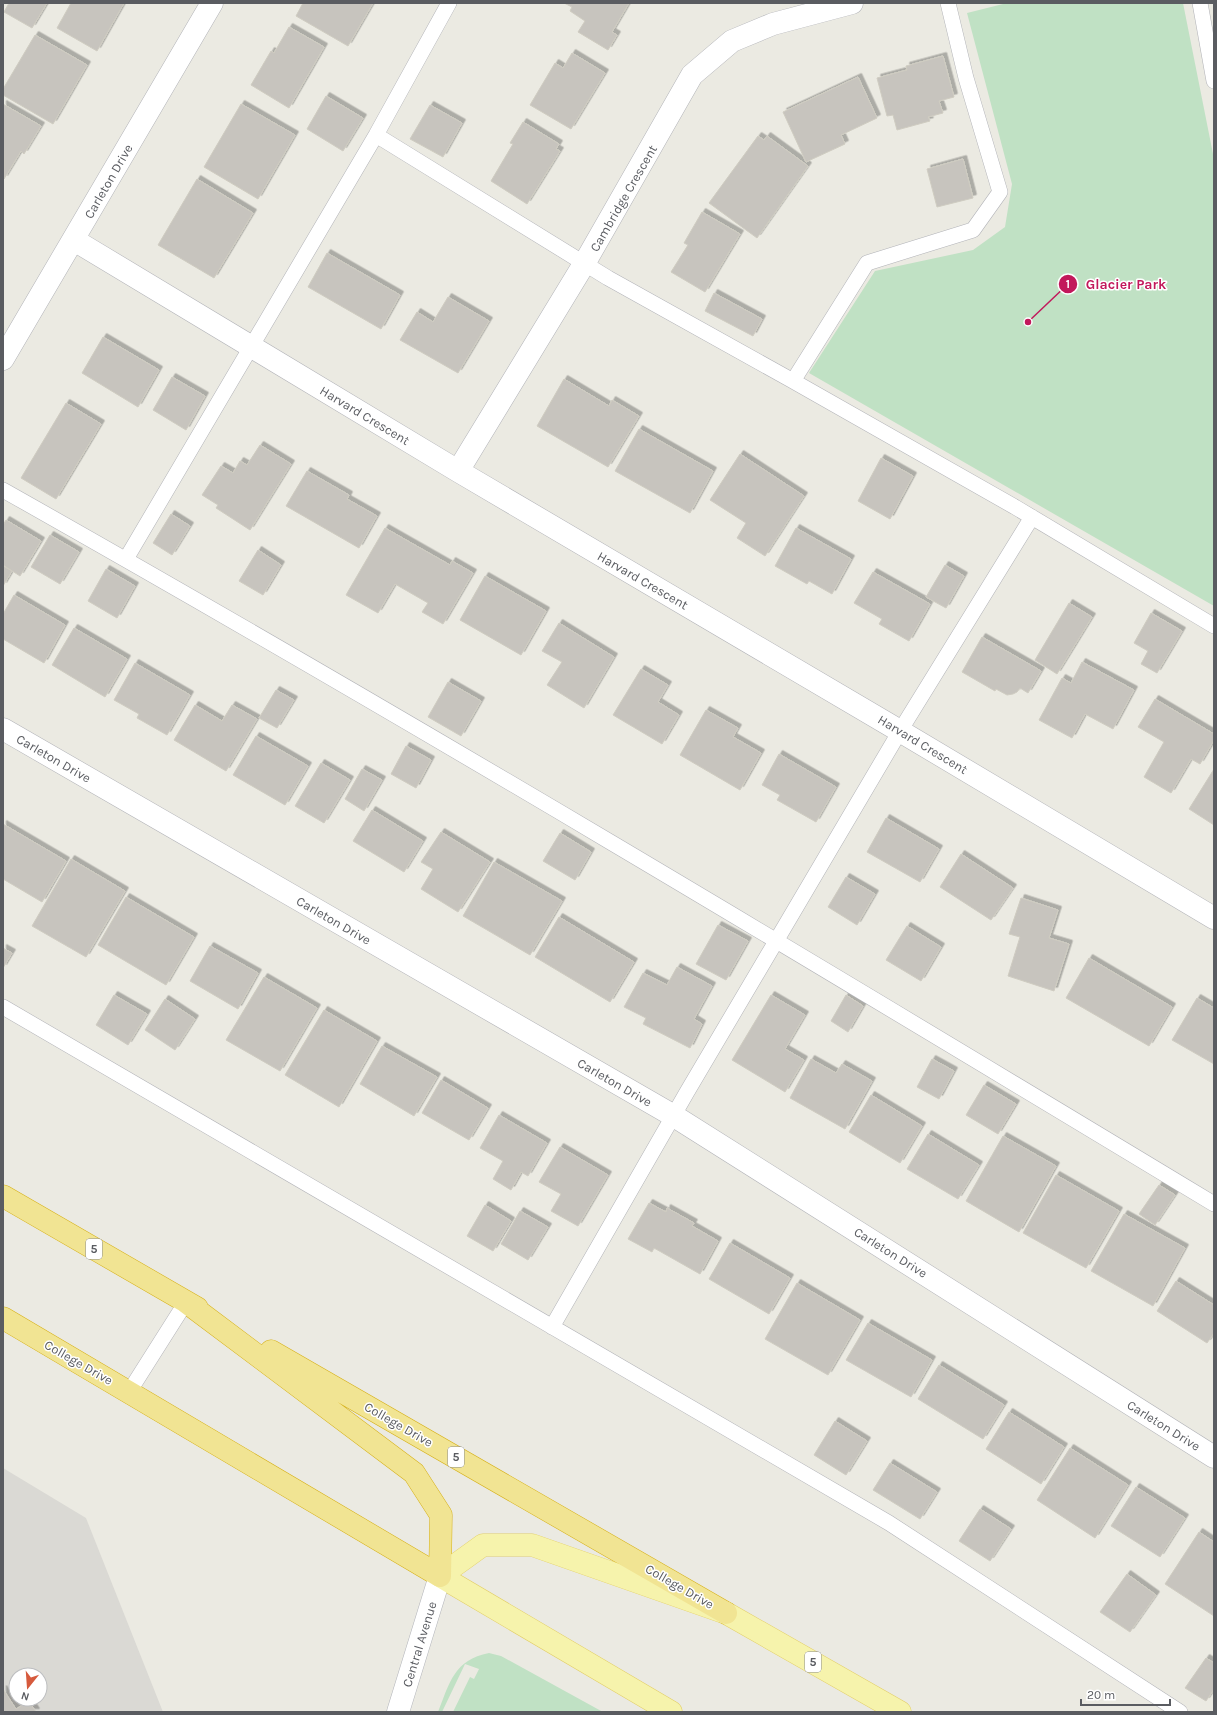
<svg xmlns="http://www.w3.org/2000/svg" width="1217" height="1715" viewBox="0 0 1217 1715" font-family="Karla,sans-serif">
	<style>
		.industrial { fill: #dad9d4; fill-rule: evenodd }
		.green { fill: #c0e1c4 }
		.building { fill: #c7c4be; stroke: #cfccc1; filter: url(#shadow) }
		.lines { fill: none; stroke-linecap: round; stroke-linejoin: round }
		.service-casing { stroke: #b2b3b8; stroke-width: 16 }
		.minor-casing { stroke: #b2b3b8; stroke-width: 23 }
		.secondary-casing { stroke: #b3b5bb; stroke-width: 23 }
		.primary-casing { stroke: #e2cd64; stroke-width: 23 }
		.motorway-casing { stroke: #d6b017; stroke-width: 23 }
		.service { stroke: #fff; stroke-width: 15 }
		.minor { stroke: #fff; stroke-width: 22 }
		.secondary { stroke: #fff; stroke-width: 22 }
		.primary { stroke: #f6f3ac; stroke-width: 22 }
		.motorway { stroke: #f1e493; stroke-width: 22 }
		.labels { text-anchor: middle; stroke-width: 3; stroke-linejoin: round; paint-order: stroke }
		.shield { fill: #fff; stroke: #8c8d90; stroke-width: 1 }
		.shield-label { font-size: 12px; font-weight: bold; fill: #5a5c61 }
		.street-label { font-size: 13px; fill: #5a5c61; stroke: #fff }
		.leader { fill: none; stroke: #c2185b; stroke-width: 1.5 }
		.callout-dot { fill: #c2185b; stroke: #fff; stroke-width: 1.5 }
		.mark-label { font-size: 12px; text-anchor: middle; font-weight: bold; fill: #fff }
		.callout-label { font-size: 14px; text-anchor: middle; font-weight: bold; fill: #c2185b; stroke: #fff; stroke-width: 3; stroke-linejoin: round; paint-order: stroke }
	</style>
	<defs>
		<filter id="shadow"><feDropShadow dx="3.5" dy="-3.5" stdDeviation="0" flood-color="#0004"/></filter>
	</defs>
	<rect width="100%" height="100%" fill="#ebeae2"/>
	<path class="industrial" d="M3 1468 86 1518 163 1712H3ZM16 1675H40V1699H16Z"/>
	<path class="green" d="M1007 3H1183L1214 159V606L809 373 875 271 973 250 1005 227 1012 184 967 13Z
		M489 1653 501 1656 603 1712H453L470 1677 474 1679 479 1669 465 1664 442 1712H438C450 1682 454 1660 489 1653Z"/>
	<path class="building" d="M9 3H47L32 28 4 12Z
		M71 3H124L97 51 57 28Z
		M303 3H373L348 46 296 16Z
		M564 3H629L612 32 617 35 608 50 578 32 585 21 570 11 572 7Z
		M289 27 324 47 289 108 251 85 271 51 274 53Z
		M35 35 87 65 53 124 3 95V89Z
		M572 53 605 73 571 129 530 105 555 63 563 68Z
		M943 56 954 97 939 101 943 113 928 117 930 121 897 130 893 115 887 116 877 78 907 70 906 66Z
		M858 77 877 118 841 135 845 144 806 162 783 112Z
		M326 96 363 118 343 151 307 129Z
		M3 104 41 126 24 154 21 151 4 179Z
		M241 104 295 135 258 199 204 167Z
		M430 105 462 123 443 157 410 139Z
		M523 122 559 144 556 149 560 151 527 204 491 181 513 144 510 143Z
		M758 136 764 140 767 136 808 166 757 238 709 203Z
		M963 159 973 198 937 207 927 169Z
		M197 179 253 213 214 278 158 245Z
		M702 212 740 234 705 292 671 272 688 245 684 243Z
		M327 253 400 295 381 329 308 287Z
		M714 293 762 319 753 336 705 311Z
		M448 297 489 321 458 373 400 340 417 312 433 322Z
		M103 337 159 370 138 407 82 373Z
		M172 377 205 396 186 430 153 410Z
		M564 379 609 406 612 400 639 416 608 467 537 426Z
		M66 403 101 424 56 499 21 478Z
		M639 429 713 471 690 513 615 471Z
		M260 445 291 464 250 530 216 508 218 505 202 495 221 466 233 473 240 461 247 465Z
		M740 454 804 496 765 556 737 538 746 523 710 500Z
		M881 458 913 476 890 519 858 501Z
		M307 471 349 495 347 499 377 516 359 548 286 506Z
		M171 514 190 526 172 555 153 543Z
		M6 520 41 541 20 576 3 565V525Z
		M385 528 450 565 452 561 473 573 443 624 422 612 428 603 395 584 378 613 346 595Z
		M796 528 851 559 832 594 809 581 807 584 775 566Z
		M50 535 79 552 60 584 31 567Z
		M258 550 281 565 263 595 239 581Z
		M945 565 964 576 946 608 926 597Z
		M3 566 12 571 3 586Z
		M106 569 135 586 117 618 88 601Z
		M873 572 930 604 909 641 879 624 882 619 854 603Z
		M485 576 546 611 521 655 460 620Z
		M14 595 65 625 44 663 3 639V614Z
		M1069 603 1092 617 1057 674 1035 660Z
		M1151 613 1182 631 1157 673 1141 664 1148 651 1134 643Z
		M559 623 614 657 584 708 547 685 562 662 542 651Z
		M74 628 127 659 105 697 52 665Z
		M982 637 1041 671 1028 693 1020 688 1017 692 1013 694 1007 695 996 689 995 691 962 672Z
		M1082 662 1134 690 1113 729 1085 714 1072 738 1039 720 1062 678 1071 683Z
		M135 663 190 695 167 735 137 718 139 714 114 700Z
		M641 669 668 685 658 702 679 715 662 744 613 715Z
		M448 682 481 701 461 736 428 717Z
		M276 690 294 700 277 728 259 718Z
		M1155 699 1214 734V740L1200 764 1191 759 1171 793 1144 777 1164 742 1138 727Z
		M195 705 222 721 232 705 257 719 226 771 174 740Z
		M706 710 738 728 733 737 761 753 740 790 680 755Z
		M256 736 308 766 285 805 233 775Z
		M406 746 431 760 416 788 391 774Z
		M779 754 836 787 816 822 777 800 780 795 762 785Z
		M321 763 350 780 324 823 295 806Z
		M362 769 382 780 364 811 345 799Z
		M1214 769V825L1189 809Z
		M372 810 423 841 404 872 353 841Z
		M886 818 939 849 920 882 867 852Z
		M3 824 66 861 42 902 3 879Z
		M441 832 490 862 458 912 421 889 433 869 421 862Z
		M560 833 591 852 575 880 543 861Z
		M961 854 1013 888 991 920 940 887Z
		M71 859 125 891 86 957 32 926Z
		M494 862 562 901 530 955 463 916Z
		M846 877 875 894 857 925 828 907Z
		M126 897 194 937 166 985 98 945Z
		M1021 898 1058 910 1049 938 1069 944 1054 991 1008 976 1020 937 1009 934Z
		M559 917 634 962 610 1002 535 957Z
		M718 925 748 941 726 980 696 964Z
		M907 926 941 947 921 981 886 960Z
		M210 946 258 973 238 1009 190 981Z
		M3 948 12 953 3 968Z
		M1089 958 1172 1007 1149 1046 1066 998Z
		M677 967 712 986 694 1019 702 1024 690 1048 643 1024 646 1018 624 1007 643 973 667 985Z
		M264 977 317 1008 280 1071 226 1040Z
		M114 995 147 1014 128 1045 96 1025Z
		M771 995 805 1015 785 1049 804 1060 785 1092 732 1060Z
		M846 995 863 1006 848 1032 831 1021Z
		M1197 998 1214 1008V1064L1172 1040Z
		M165 999 195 1019 175 1050 145 1030Z
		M324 1010 377 1041 339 1107 285 1075Z
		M382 1046 437 1077 414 1116 360 1084Z
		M811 1059 836 1073 842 1064 872 1081 845 1129 790 1098Z
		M932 1059 954 1071 939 1099 917 1087Z
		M441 1080 488 1108 469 1140 422 1113Z
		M984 1085 1016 1104 998 1134 966 1115Z
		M871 1095 922 1126 900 1163 849 1132Z
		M499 1115 547 1143 528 1176 521 1172 511 1190 493 1179 503 1161 480 1148Z
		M928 1134 979 1165 958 1199 907 1169Z
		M1003 1136 1056 1166 1019 1232 966 1201Z
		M560 1147 608 1175 578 1226 551 1211 561 1194 539 1182Z
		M1056 1175 1119 1211 1086 1268 1023 1233Z
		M1159 1185 1175 1195 1155 1225 1139 1214Z
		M649 1203 666 1212 667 1208 694 1223 692 1226 718 1241 700 1274 654 1248 652 1252 628 1239Z
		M485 1205 511 1221 493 1251 467 1236Z
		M520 1211 548 1227 528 1260 501 1244Z
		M1124 1214 1185 1248 1153 1306 1091 1271Z
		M730 1243 790 1278 769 1314 709 1279Z
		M1176 1281 1214 1305V1333L1207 1343 1157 1311Z
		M797 1283 860 1320 828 1375 765 1339Z
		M868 1323 932 1360 911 1397 846 1360Z
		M939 1365 1004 1405 983 1439 918 1399Z
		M1009 1412 1064 1447 1041 1484 986 1449Z
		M835 1421 867 1441 846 1475 814 1455Z
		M1070 1448 1128 1485 1095 1538 1037 1500Z
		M890 1463 937 1492 920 1519 873 1490Z
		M1136 1487 1185 1518 1160 1557 1111 1526Z
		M980 1509 1011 1529 990 1561 959 1541Z
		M1199 1532 1214 1542V1616L1165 1584Z
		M1127 1574 1156 1595 1130 1632 1100 1612Z
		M1206 1658 1214 1663V1689L1206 1701 1185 1688Z
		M3 1689 16 1709 29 1701 36 1712H3Z"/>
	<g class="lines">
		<defs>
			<path id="service" d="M948 3 966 78 1000 192 973 230 867 263 793 381 1015 507 1214 626
				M1200 3 1214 81
				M376 135 608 278 793 381
				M3 490C411 720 813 962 1214 1204
				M126 559 376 135 449 3
				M3 1007 889 1523 1180 1712
				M552 1327 687 1092 900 731 1032 517
				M129 1392 186 1302"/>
			<path id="minor" d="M74 240 458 471 888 724 1214 918
				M3 359 212 3
				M458 471 584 264 692 75 732 41 773 24 852 3
				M3 729 674 1116 1214 1457"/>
			<path id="secondary" d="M398 1712 440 1576"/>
			<path id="primary" d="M671 1712 440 1576 483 1545H532L726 1613 900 1712"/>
			<path id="motorway" d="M3 1196 197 1308
				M3 1318 440 1576 441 1515 414 1473 186 1302
				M271 1351 726 1613"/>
		</defs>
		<use href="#service" class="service-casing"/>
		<use href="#minor" class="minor-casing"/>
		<use href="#secondary" class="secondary-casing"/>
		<use href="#primary" class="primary-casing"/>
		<use href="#motorway" class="motorway-casing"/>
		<use href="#service" class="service"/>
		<use href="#minor" class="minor"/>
		<use href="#secondary" class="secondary"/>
		<use href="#primary" class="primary"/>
		<use href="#motorway" class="motorway"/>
	</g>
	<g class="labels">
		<g class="shield">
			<rect x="86" y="1239" width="16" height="20" rx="3"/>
			<rect x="448" y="1447" width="16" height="20" rx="3"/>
			<rect x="805" y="1652" width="16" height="20" rx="3"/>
		</g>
		<g class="shield-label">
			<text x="94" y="1253">5</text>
			<text x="456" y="1461">5</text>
			<text x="813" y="1666">5</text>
		</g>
		<g class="street-label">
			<text transform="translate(108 181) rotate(-60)" y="5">Carleton Drive</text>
			<text transform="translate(623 198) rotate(-60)" y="5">Cambridge Crescent</text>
			<text transform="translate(365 415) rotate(31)" y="5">Harvard Crescent</text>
			<text transform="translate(643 580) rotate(30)" y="5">Harvard Crescent</text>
			<text transform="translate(923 744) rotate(31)" y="5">Harvard Crescent</text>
			<text transform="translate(54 758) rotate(30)" y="5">Carleton Drive</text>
			<text transform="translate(334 920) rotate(30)" y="5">Carleton Drive</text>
			<text transform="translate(615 1082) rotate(30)" y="5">Carleton Drive</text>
			<text transform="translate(891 1252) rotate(32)" y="5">Carleton Drive</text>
			<text transform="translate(79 1362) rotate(30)" y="5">College Drive</text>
			<text transform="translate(399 1424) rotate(30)" y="5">College Drive</text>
			<text transform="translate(1164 1425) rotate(32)" y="5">Carleton Drive</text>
			<text transform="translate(680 1586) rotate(30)" y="5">College Drive</text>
			<text transform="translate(419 1644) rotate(-73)" y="5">Central Avenue</text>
		</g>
	</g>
	<path class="leader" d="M1028 322L1068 284"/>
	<g class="callout-dot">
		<circle cx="1028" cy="322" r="4"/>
		<circle cx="1068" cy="284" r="10"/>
	</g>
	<g class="mark-label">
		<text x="1068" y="288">1</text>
	</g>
	<g class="callout-label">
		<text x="1126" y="289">Glacier Park</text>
	</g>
	<rect width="1217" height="1715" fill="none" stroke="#5a5c61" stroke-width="8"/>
	<g transform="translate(28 1687) rotate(197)"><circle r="19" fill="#ffffff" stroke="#bdbec0"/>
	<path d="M0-3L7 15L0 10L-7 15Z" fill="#d65a3d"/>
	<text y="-6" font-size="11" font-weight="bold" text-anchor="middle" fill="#5a5c61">N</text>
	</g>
	<path d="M1081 1699v6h89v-6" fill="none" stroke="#5a5c61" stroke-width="2"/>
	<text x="1087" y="1699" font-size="12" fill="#5a5c61" stroke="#ffffff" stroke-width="3" paint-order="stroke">20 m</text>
</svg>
